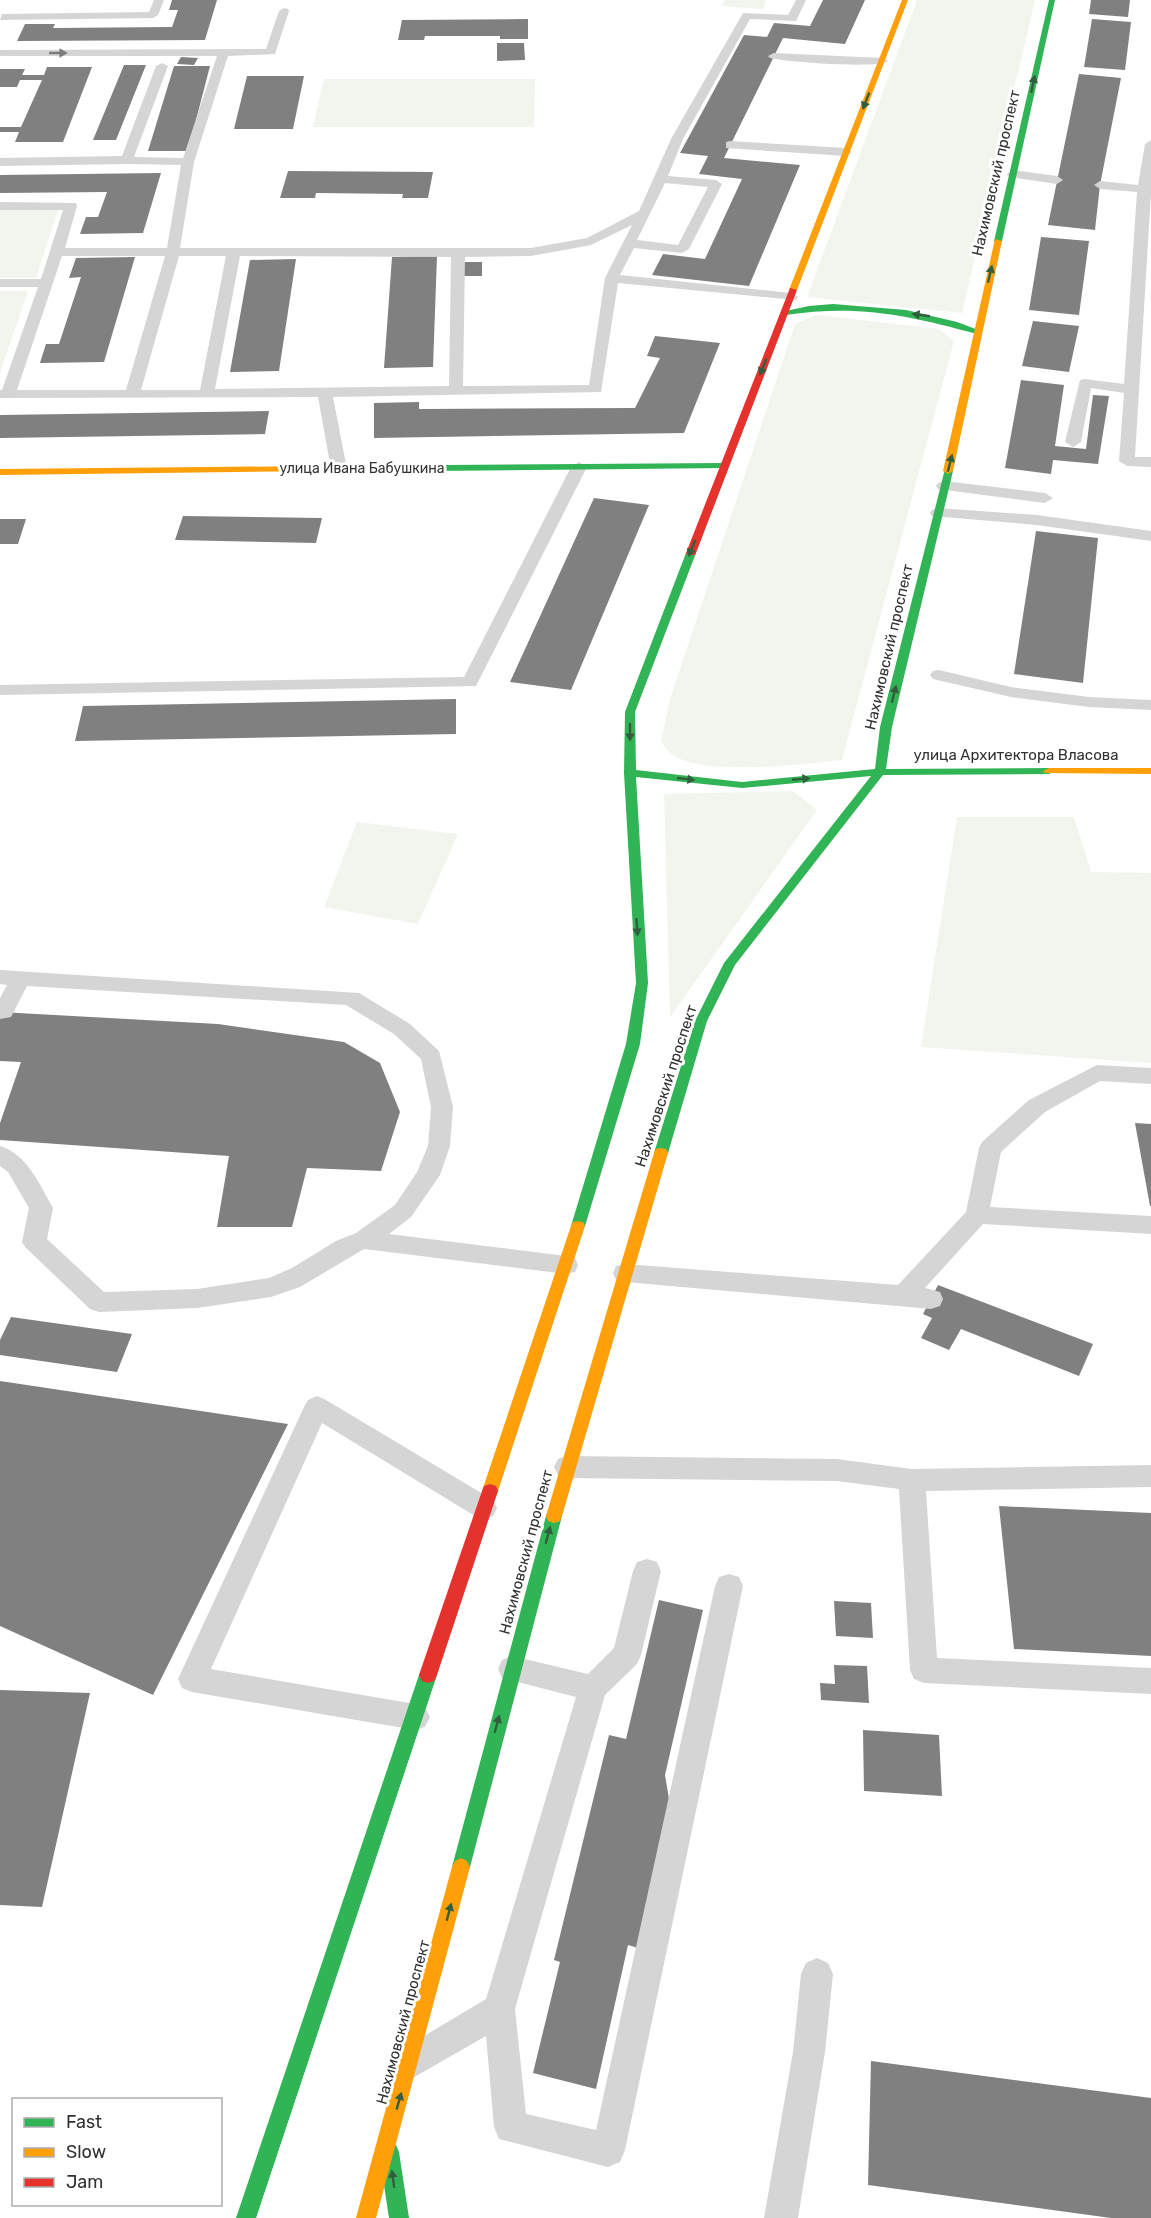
<svg xmlns="http://www.w3.org/2000/svg" width="1151" height="2218" viewBox="0 0 1151 2218" font-family="Rubik,sans-serif">
	<style>
		.green { fill: #f1f5ee }
		.building { fill: #808080 }
		.lines { fill: none; stroke-linecap: round; stroke-linejoin: round }
		.lane { fill: #d5d5d5; fill-rule: evenodd }
		.fast { fill: #30b455; fill-rule: evenodd }
		.slow { fill: #ff9f0a; fill-rule: evenodd }
		.jam { fill: #e5322d; fill-rule: evenodd }
		.oneway { fill: #7b7b7b }
		.oneway2 { fill: #315f3e }
		.labels { text-anchor: middle; stroke-width: 6; stroke-linejoin: round; paint-order: stroke }
		.far-street-label { font-size: 14px; fill: #313131; stroke: #fff }
		.street-label { font-size: 15px; fill: #313131; stroke: #fff }
	</style>
	<rect width="100%" height="100%" fill="#fff"/>
	<path class="green" d="M725 0H766L763 9 722 6Z
		M917 0H1035L962 313 807 297Z
		M324 79H535L534 127H313Z
		M0 210H58L36 278H0Z
		M0 291H28L0 373Z
		M817 315 939 329 954 341 842 760C806 764 696 778 669 752 666 749 663 745 661 741L670 699 795 324Z
		M793 791 817 810 670 1017 664 794Z
		M957 817H1074L1091 872 1151 873V1063L921 1047Z
		M357 822 458 834 418 924 324 907Z"/>
	<path class="building" d="M172 0H217L205 40 17 41 25 24H55L53 28 172 27 178 10H169Z
		M823 0H865L845 44 783 38 724 158 800 165 749 286 652 275 663 254 705 259 742 179 699 174 708 156 680 153 744 35 767 37 774 23 810 26Z
		M1091 0H1130L1128 17 1089 14Z
		M528 19V39H500V36H425L424 40H398L402 20Z
		M1092 19 1131 22 1125 70 1084 67Z
		M497 43H524L525 60 497 61Z
		M181 57 198 58 194 65 177 64Z
		M124 65H146L116 140H93Z
		M174 66H210L188 151H148Z
		M47 67H92L63 142H15L19 132H0V127H21L42 80H20L17 87H0V69H25L22 75H44Z
		M1079 74 1121 78 1100 185 1095 230 1048 225Z
		M247 76H304L293 129H234Z
		M288 171 433 172 428 198H402L403 194 316 193 315 198H280Z
		M161 173 143 233 80 234 86 217H98L107 192 0 193V175Z
		M1041 237 1089 241 1079 315 1029 310Z
		M437 256 433 367 384 368 392 257Z
		M135 257 104 362 40 363 46 344H59L81 277 69 278 76 258Z
		M296 259 279 371 230 372 250 260Z
		M461 262H482V276H460Z
		M1033 321 1079 326 1069 372 1022 366Z
		M655 336 720 343 684 433 374 438V403L419 402V409L635 408 660 358 647 356Z
		M1021 380 1064 385 1055 446 1086 449 1093 395 1109 396 1098 464 1053 460 1051 474 1005 468Z
		M269 411 265 434 0 438V415Z
		M594 498 649 505 571 690 510 682Z
		M183 516 322 518 316 543 175 540Z
		M0 519H26L18 544H0Z
		M1036 531 1098 538 1083 683 1014 674Z
		M456 699V734L75 741 83 706Z
		M0 1012 218 1024 344 1042 380 1063 400 1112 381 1171 307 1168 292 1227H217L229 1156 0 1140V1123L21 1062 0 1061Z
		M1135 1123 1151 1124V1206H1150Z
		M938 1285 1093 1344 1079 1376 961 1329 949 1350 921 1338 932 1318 923 1314Z
		M11 1317 132 1334 117 1372 0 1355V1340Z
		M0 1381 288 1424 153 1695 0 1626Z
		M999 1506 1151 1513V1656L1014 1649Z
		M659 1600 703 1610 665 1775 670 1805 638 1948 628 1945 596 2089 533 2073 560 1962 554 1960 609 1735 626 1739Z
		M834 1601 871 1603 873 1638 836 1636Z
		M834 1665 867 1666 869 1703 821 1700 820 1683 835 1684Z
		M0 1690 90 1693 42 1907 0 1905Z
		M863 1730 939 1735 942 1796 864 1791Z
		M871 2061 1151 2098V2218H1111L868 2185Z"/>
	<g class="lines">
		<path class="lane" d="M154 0H164L158 15 153 18 0 20 2 14 149 12Z
			M796 0H806L796 21 750 19 683 139 668 176 716 180 722 184 689 249 682 253 634 248 620 275 791 293 798 297 796 300 618 283 601 392 333 397 347 469 339 474 331 469 318 397 0 398V390H2L38 287H0V279H41L63 210H0V202L76 203 77 206 65 248H167L181 165 127 164 0 166V158L122 156 156 66 162 63 168 66 134 157 183 158 217 56H0V50L266 49 279 11 284 8 288 9 289 11 275 54 228 56 194 162 180 248H531L587 238 639 211 671 139 743 13 788 15ZM665 183 708 187 678 245 637 240ZM632 225 605 278 589 385 463 386 465 257 531 256 591 245ZM62 256H165L126 390H17ZM179 256H226L200 390H141ZM240 256 451 257 449 386 215 389Z
			M774 53 882 58 888 61C878 69 786 62 770 58L768 56Z
			M1151 140V193L1135 457H1151V467L1127 466 1119 461 1124 393 1091 388 1081 442 1073 447 1065 442 1080 380 1085 379 1124 384 1137 192 1100 189 1094 185 1100 181 1138 185 1145 144Z
			M730 141 846 148 852 152 846 156 726 148V142Z
			M1013 170 1057 176 1063 180 1057 184 1009 177 1007 174Z
			M579 462 587 467 476 686 0 695V685L464 677 571 467Z
			M944 481 1045 493 1053 498 1045 503 938 489 936 486 938 483Z
			M938 508 1037 515 1151 531V541L1037 525 932 516 930 513 932 510Z
			M939 670 1011 687 1089 697 1151 700V710L1089 707 1011 697 933 679 930 675 933 671Z
			M0 970 359 993 410 1024 439 1051 453 1107 450 1146 440 1175 411 1217 389 1234 566 1256 575 1258 578 1265 575 1272 566 1274 364 1249 300 1287 271 1297 197 1308 99 1312 90 1309 26 1248 22 1242 29 1208 8 1172 0 1166V1146C27 1154 40 1185 53 1208L47 1239 104 1292 197 1289 269 1278 292 1268 336 1241 356 1233 395 1205 417 1172 428 1146 431 1107 421 1059 394 1034 346 1005 27 986 11 1017 0 1019V998L7 985 0 984Z
			M1097 1065 1151 1068V1084L1100 1081 1045 1112 1001 1152 990 1207 1151 1216V1234L983 1224 925 1288 940 1292 943 1299 940 1306 931 1309 625 1282 616 1280 613 1273 616 1266 625 1264 898 1285 966 1212 979 1148 982 1142 1029 1100Z
			M317 1396 326 1400 493 1500 497 1508 493 1516 484 1519 475 1516 322 1423 211 1669 415 1704 425 1707 430 1717 425 1727 415 1730 192 1692 182 1688 178 1679 304 1407 308 1400Z
			M567 1456 837 1459 912 1469 1151 1465V1487L926 1491 937 1658 1151 1668V1694L924 1683 914 1679 910 1670 899 1489 837 1481 567 1478 558 1475 554 1467 558 1459Z
			M647 1559 657 1562 661 1571 641 1655 637 1664 605 1695 515 2009 526 2114 596 2130 715 1586 719 1577 729 1574 739 1577 743 1586 625 2150 620 2162 608 2167 499 2139 494 2127 486 2036 411 2079 399 2075 395 2063 399 2051 486 1999 576 1697 502 1678 498 1669 502 1660 512 1656 588 1674 614 1648 633 1571 637 1562Z
			M817 1958 828 1963 833 1974 825 2052 798 2218H764L793 2052 801 1974 806 1963Z"/>
		<path class="fast" d="M1049 0H1055L1002 241 998 243 994 241Z
			M833 304 906 310 957 322 981 331 977 334C908 315 858 304 785 315L781 312 809 306Z
			M724 463 727 464V468L321 472 316 469 321 466Z
			M945 469 953 471 892 727 886 769 1049 768 1055 771 1049 774 883 775 735 965 707 1021 668 1153 666 1157H656L654 1153 695 1021 724 963 871 776 742 788 636 777 648 983 640 1044 585 1226 583 1230H573L571 1226 626 1044 636 983 624 773 625 712 686 553 691 550 696 553 635 712 636 770 742 782 875 769 880 727Z
			M554 1509 560 1511 562 1516 470 1867 467 1873 461 1876 455 1873 452 1867 546 1516 548 1511Z
			M428 1667 434 1669 437 1675 256 2218H236L419 1675 422 1669Z
			M389 2142 396 2145 399 2152 409 2218H389L379 2152 382 2145Z"/>
		<path class="slow" d="M902 0H908L797 290 790 292 789 290Z
			M995 239 1002 241 953 471 948 474 943 471Z
			M321 466 326 469 324 471 0 475V469Z
			M1049 768H1151V774L1045 773 1043 771Z
			M661 1148 666 1149 668 1153 562 1516 560 1521 554 1523 548 1521 546 1516 654 1153 656 1149Z
			M578 1221 583 1222 585 1226 498 1491 496 1496 490 1498 484 1496 482 1491 571 1226 573 1222Z
			M461 1858 467 1861 470 1867 376 2218H356L452 1867 455 1861Z"/>
		<path class="jam" d="M790 288 797 290 696 553 695 555H687L686 553Z
			M490 1484 496 1486 498 1491 437 1675 434 1681 428 1683 422 1681 419 1675 482 1491 484 1486Z"/>
	</g>
	<defs><path id="oneway-solid" d="M-6-.8H1V-3.2L6.5 0L1 3.2V.8H-6Z" transform="scale(1.5)"/></defs>
	<use class="oneway" href="#oneway-solid" transform="translate(58 53)"/>
	<g class="oneway2">
		<use href="#oneway-solid" transform="translate(1033 84) rotate(-78)"/>
		<use href="#oneway-solid" transform="translate(866 101) rotate(111)"/>
		<use href="#oneway-solid" transform="translate(990 274) rotate(-77)"/>
		<use href="#oneway-solid" transform="translate(921 315) rotate(-172)"/>
		<use href="#oneway-solid" transform="translate(763 367) rotate(112)"/>
		<use href="#oneway-solid" transform="translate(950 463) rotate(-76)"/>
		<use href="#oneway-solid" transform="translate(692 548) rotate(111)"/>
		<use href="#oneway-solid" transform="translate(894 694) rotate(-76)"/>
		<use href="#oneway-solid" transform="translate(630 732) rotate(90)"/>
		<use href="#oneway-solid" transform="translate(686 779) rotate(6)"/>
		<use href="#oneway-solid" transform="translate(801 779) rotate(-5)"/>
		<use href="#oneway-solid" transform="translate(637 927) rotate(86)"/>
		<use href="#oneway-solid" transform="translate(548 1535) rotate(-75)"/>
		<use href="#oneway-solid" transform="translate(497 1724) rotate(-75)"/>
		<use href="#oneway-solid" transform="translate(449 1912) rotate(-75)"/>
		<use href="#oneway-solid" transform="translate(399 2101) rotate(-74)"/>
		<use href="#oneway-solid" transform="translate(393 2179) rotate(-98)"/>
	</g>
	<g class="labels">
		<g class="far-street-label">
			<text x="362" y="473">улица Ивана Бабушкина</text>
		</g>
		<g class="street-label">
			<text transform="translate(996 173) rotate(-77)" y="5">Нахимовский проспект</text>
			<text transform="translate(889 647) rotate(-77)" y="5">Нахимовский проспект</text>
			<text x="1016" y="760">улица Архитектора Власова</text>
			<text transform="translate(666 1086) rotate(-72)" y="5">Нахимовский проспект</text>
			<text transform="translate(526 1552) rotate(-75)" y="5">Нахимовский проспект</text>
			<text transform="translate(403 2022) rotate(-75)" y="5">Нахимовский проспект</text>
		</g>
	</g>
	<rect x="12" y="2098" width="210" height="108" fill="#ffffff" stroke="#adadad" stroke-width="1.5"/>
	<rect x="24" y="2118" width="30" height="9" fill="#30b455" stroke="#adadad" stroke-width="1.5"/>
	<text x="66" y="2128" font-size="18" fill="#313131">Fast</text>
	<rect x="24" y="2148" width="30" height="9" fill="#ff9f0a" stroke="#adadad" stroke-width="1.5"/>
	<text x="66" y="2158" font-size="18" fill="#313131">Slow</text>
	<rect x="24" y="2178" width="30" height="9" fill="#e5322d" stroke="#adadad" stroke-width="1.5"/>
	<text x="66" y="2188" font-size="18" fill="#313131">Jam</text>
</svg>
